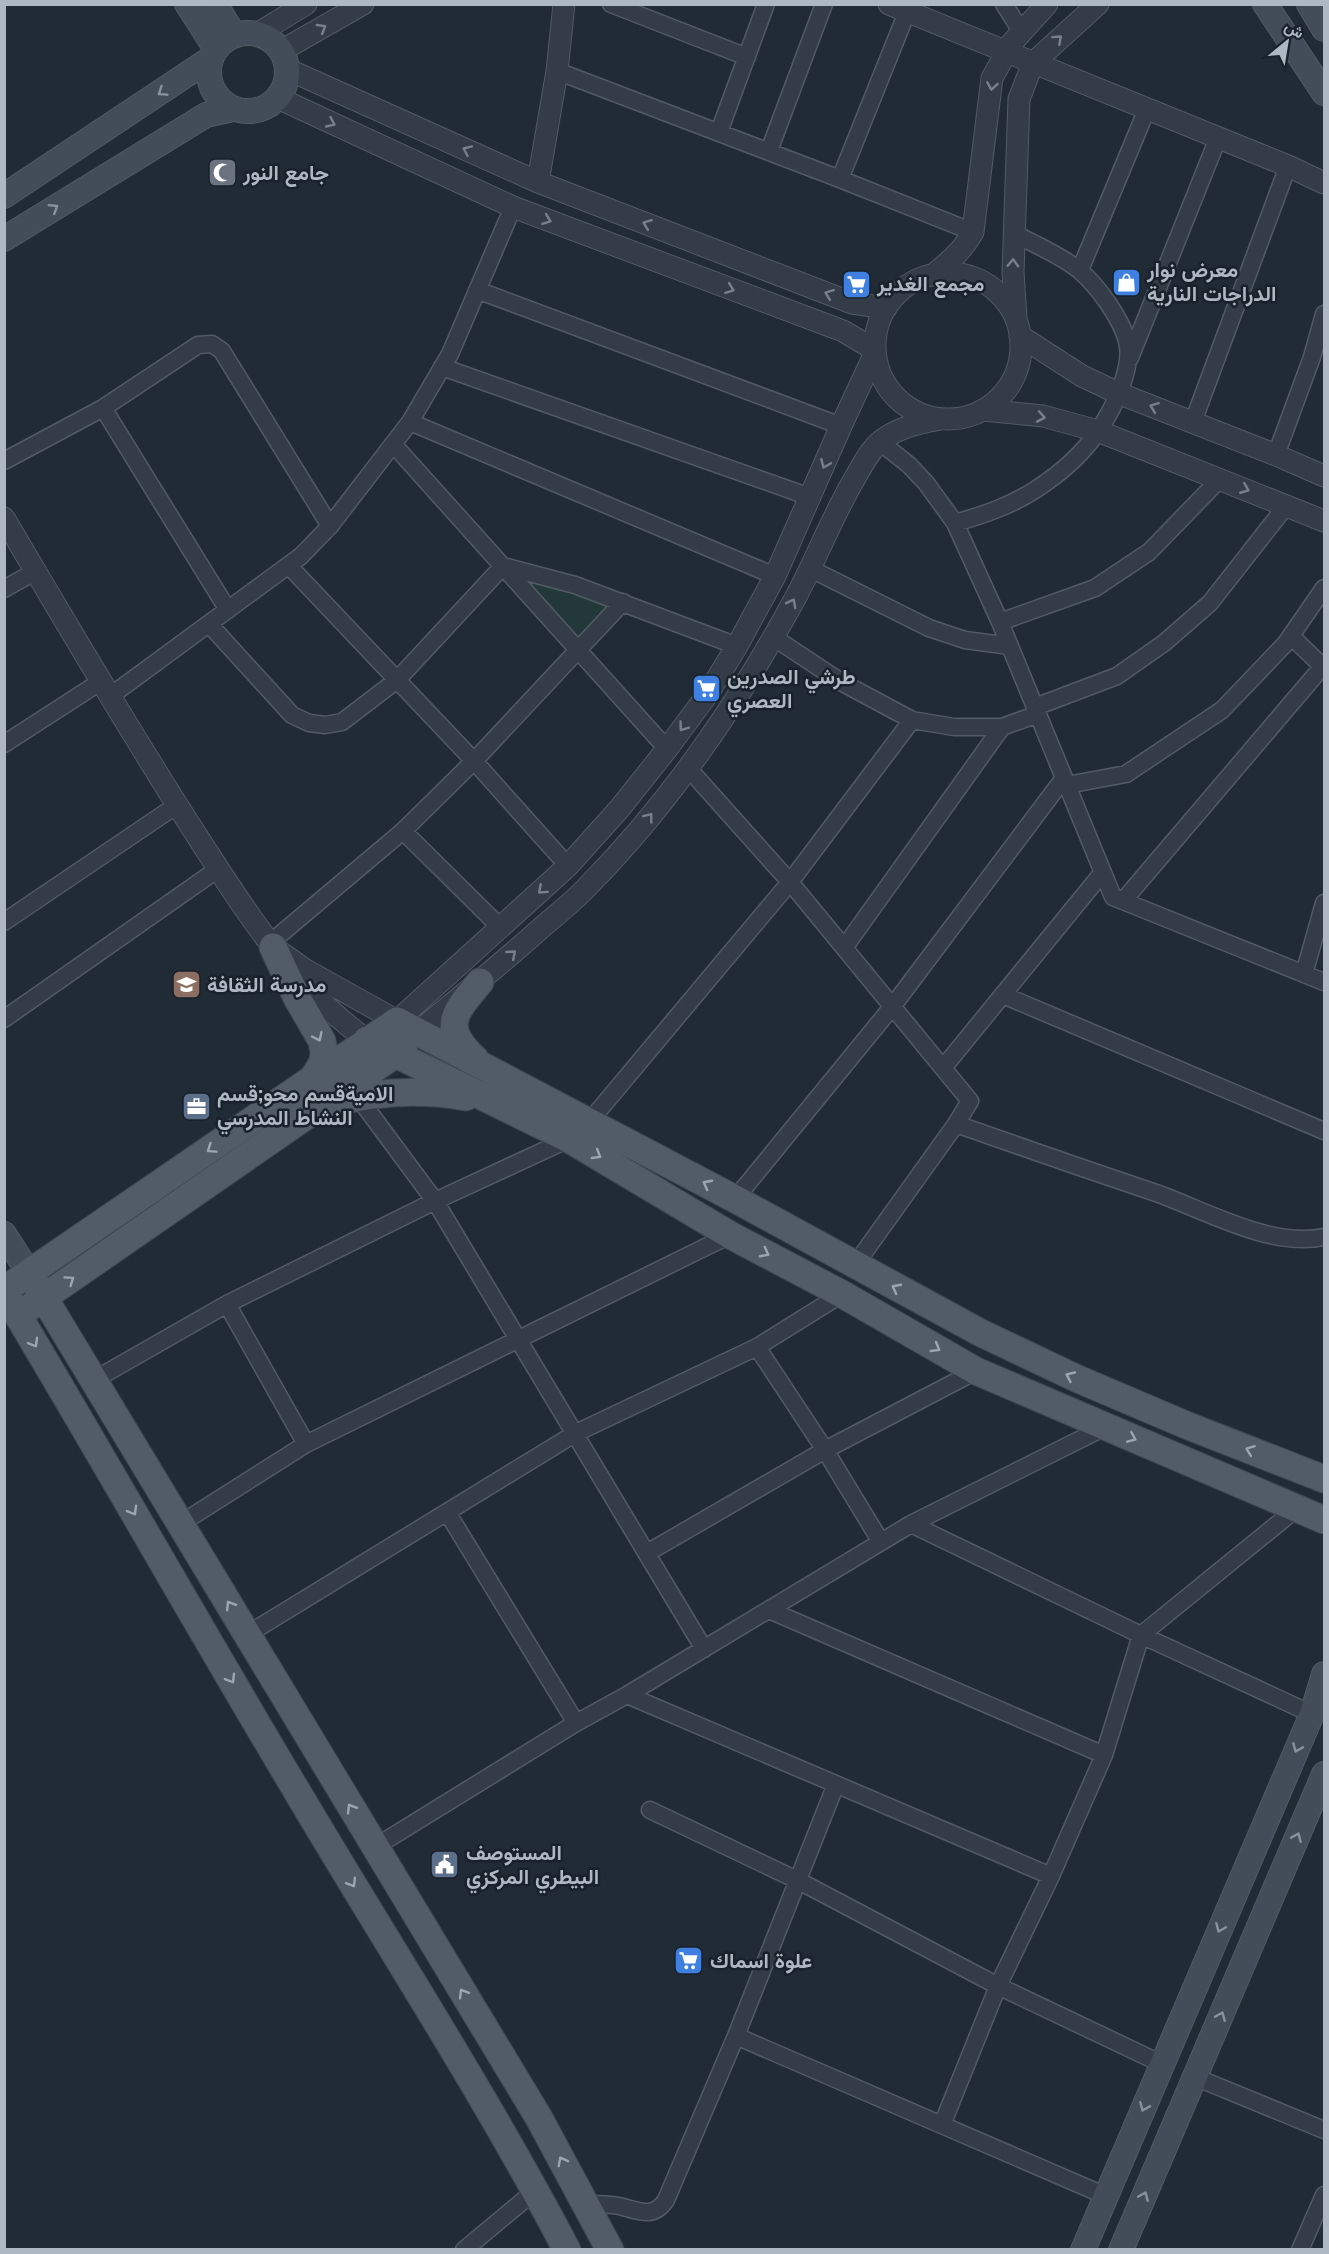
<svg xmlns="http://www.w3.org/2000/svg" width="1329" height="2254" viewBox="0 0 1329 2254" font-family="Mulish,Vazirmatn,sans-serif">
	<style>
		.green { fill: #233838 }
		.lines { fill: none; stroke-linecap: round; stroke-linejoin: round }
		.minor-casing { stroke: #515b64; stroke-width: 19 }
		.tertiary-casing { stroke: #515b64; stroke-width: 23 }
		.secondary-casing { stroke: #515b64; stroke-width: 26 }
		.primary-casing { stroke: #3d4650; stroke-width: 29 }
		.minor { stroke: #343d47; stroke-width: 16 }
		.tertiary { stroke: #343d47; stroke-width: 21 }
		.secondary { stroke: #424d59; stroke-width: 24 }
		.primary { stroke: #525c67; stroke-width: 27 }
		.oneway { stroke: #77818b }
		.oneway2 { stroke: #88939e }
		.oneway3 { stroke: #9ca6b1 }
		.labels { text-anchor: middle; stroke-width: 5; stroke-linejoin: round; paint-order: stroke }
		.poi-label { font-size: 21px; font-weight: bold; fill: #aeb8c3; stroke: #19222b; text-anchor: start }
	</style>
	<rect width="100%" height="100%" fill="#212b36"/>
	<path class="green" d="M519 577 598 598 608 606 576 638Z"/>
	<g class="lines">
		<defs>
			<path id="minor" d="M611 4 747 57
				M1004 4 1021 31
				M557 71 840 179 973 232
				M719 132 766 4
				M769 151 824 4
				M840 179 907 12
				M1080 270 1147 109
				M477 290 841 426
				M1130 358 1218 138
				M442 367 810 497
				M103 408 228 610
				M410 422 775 576
				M1193 422 1288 166
				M880 442 909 465 926 483 955 523 1000 622 1113 897 1324 982
				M393 444 667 749
				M1276 455 1312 357 1324 314
				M4 461 103 408 198 345 212 344 222 351 330 526
				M955 523C983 515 1010 506 1035 490 1058 475 1083 454 1098 431 1113 410 1134 367 1127 341 1121 318 1097 285 1079 270 1060 255 1036 245 1015 234
				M289 566 474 761 568 866
				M809 568 929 628 965 640 1010 646
				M4 589 36 571
				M1000 622 1095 588 1149 552 1220 479
				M209 624 292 715 309 723 325 725 342 722 397 680 503 566 575 585 737 646
				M1291 636 1324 668
				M773 637 841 682 912 720 954 727H1002L1038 714
				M109 697 301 556 330 526 410 422 450 354 513 207
				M1035 707 1117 676 1164 643 1210 603 1286 506
				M4 744 100 682
				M688 768 790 882 970 1101 956 1124 855 1265
				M1067 785 1126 774 1222 710 1286 643 1324 588
				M403 831 501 928
				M1123 901 1323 666
				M4 922 177 805
				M270 943 403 831 474 761 623 602
				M844 948 1002 727
				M1304 974 1324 903
				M1003 995 1324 1131
				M4 1019 218 869
				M943 1068 1103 872
				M355 1093 435 1201 704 1649
				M589 1122 790 882 912 720
				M956 1124C1024 1148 1091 1171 1159 1194 1208 1212 1272 1248 1324 1237
				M735 1199 892 1007 1064 778
				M227 1304 306 1444
				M757 1347 825 1450 881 1542
				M94 1380 227 1304 435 1201 569 1139
				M447 1512 576 1723
				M180 1524 306 1444 730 1235
				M911 1524 1141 1635 1312 1714
				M647 1553 825 1450 976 1371
				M769 1610 1104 1755
				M248 1634 576 1433 757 1347 842 1294
				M627 1695 1051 1876
				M650 1810 799 1881 998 1986 1162 2064
				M375 1847 576 1723 627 1695 911 1524 1105 1427
				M736 2036 1106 2196
				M1195 2077 1324 2130
				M942 2125 998 1986 1051 1876 1104 1755 1141 1635 1296 1509
				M586 2204C597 2204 608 2204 619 2206 637 2210 653 2220 666 2200L736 2036 836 1784
				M464 2250 536 2190
				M1300 2250 1324 2195"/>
			<path id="tertiary" d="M889 4 1288 166 1324 183
				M257 34 306 4
				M281 51 363 4
				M287 69 538 182 852 303 886 308
				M278 98 513 207 843 331 875 350
				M538 182 557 71 564 4
				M875 346a73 73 0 1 1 146 0a73 73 0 1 1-146 0Z
				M933 275C949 262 963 250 973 232L992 78 1011 44 1047 4
				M1016 318 1013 272 1019 99 1033 63 1098 4
				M1020 336 1082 376 1118 393 1276 455 1324 476
				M983 410 1043 416 1098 431 1324 521
				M4 518C65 621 125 724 190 825 240 903 290 985 367 1040
				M273 947 304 969 397 1021 568 866 620 808 667 749 707 695 737 646 775 576 841 426 875 353
				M418 1032C459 998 500 965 540 929 556 915 573 902 587 887 668 805 737 705 792 604 815 563 831 518 855 478 862 465 870 450 881 441 898 427 920 423 940 419"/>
			<path id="secondary" d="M187 4 216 49
				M215 4 234 35
				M1265 4 1324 93
				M1309 4 1324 29
				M209 72a39 39 0 1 1 78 0a39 39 0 1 1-78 0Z
				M4 196 210 59
				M4 239 206 115 233 109
				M4 1234 29 1273
				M1083 2250 1312 1714 1324 1674
				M1121 2250 1324 1774"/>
			<path id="primary" d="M273 947 297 998 322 1041 324 1052 323 1062 312 1080
				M367 1040 569 1139 730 1235 842 1294 976 1371 1324 1520
				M475 1059C441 1027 453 1014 480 982
				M332 1104C376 1091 420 1089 466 1097
				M29 1273 539 2118 610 2250
				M4 1290 397 1021 735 1199 981 1333 1078 1379 1186 1425 1324 1479
				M4 1292C103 1457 197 1624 295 1788 386 1942 484 2092 567 2250
				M30 1307 394 1055 404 1045"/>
		</defs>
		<use href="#minor" class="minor-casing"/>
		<use href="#tertiary" class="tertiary-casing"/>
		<use href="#secondary" class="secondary-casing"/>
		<use href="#primary" class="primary-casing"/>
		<use href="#minor" class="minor"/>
		<use href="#tertiary" class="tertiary"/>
		<use href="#secondary" class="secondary"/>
		<use href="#primary" class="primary"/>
	</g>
	<defs><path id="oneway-chevron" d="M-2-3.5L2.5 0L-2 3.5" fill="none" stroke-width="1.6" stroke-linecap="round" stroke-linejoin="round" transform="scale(1.5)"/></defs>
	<g class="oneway">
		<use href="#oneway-chevron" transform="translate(322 28) rotate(-30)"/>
		<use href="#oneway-chevron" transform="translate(1058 39) rotate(-42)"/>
		<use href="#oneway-chevron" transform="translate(992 86) rotate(99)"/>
		<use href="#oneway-chevron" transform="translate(331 123) rotate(25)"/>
		<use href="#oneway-chevron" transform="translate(467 150) rotate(-156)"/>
		<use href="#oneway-chevron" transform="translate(547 220) rotate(21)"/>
		<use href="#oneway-chevron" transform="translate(647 224) rotate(-159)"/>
		<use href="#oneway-chevron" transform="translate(1013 263) rotate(-88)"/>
		<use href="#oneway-chevron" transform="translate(730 289) rotate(21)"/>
		<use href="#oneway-chevron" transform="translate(829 294) rotate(-159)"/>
		<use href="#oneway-chevron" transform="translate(1154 407) rotate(-159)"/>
		<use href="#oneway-chevron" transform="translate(1041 417) rotate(10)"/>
		<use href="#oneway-chevron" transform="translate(825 464) rotate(113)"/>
		<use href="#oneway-chevron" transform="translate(1245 489) rotate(22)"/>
		<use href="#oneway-chevron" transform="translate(792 603) rotate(-62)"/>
		<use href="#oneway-chevron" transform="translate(683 727) rotate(126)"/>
		<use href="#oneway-chevron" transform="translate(649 817) rotate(-52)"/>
		<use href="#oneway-chevron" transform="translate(542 890) rotate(138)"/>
		<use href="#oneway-chevron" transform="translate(512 954) rotate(-41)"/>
	</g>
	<g class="oneway2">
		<use href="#oneway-chevron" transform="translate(162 92) rotate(146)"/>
		<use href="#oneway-chevron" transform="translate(54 208) rotate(-32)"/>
		<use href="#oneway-chevron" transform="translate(1297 1748) rotate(113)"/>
		<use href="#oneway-chevron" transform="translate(1297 1837) rotate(-67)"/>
		<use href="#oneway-chevron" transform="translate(1220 1928) rotate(113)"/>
		<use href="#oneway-chevron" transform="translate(1221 2016) rotate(-67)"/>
		<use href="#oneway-chevron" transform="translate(1144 2107) rotate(113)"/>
		<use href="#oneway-chevron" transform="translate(1144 2196) rotate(-67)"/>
	</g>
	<g class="oneway3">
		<use href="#oneway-chevron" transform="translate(318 1037) rotate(65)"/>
		<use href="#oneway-chevron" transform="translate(211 1149) rotate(146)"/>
		<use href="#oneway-chevron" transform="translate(597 1155) rotate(31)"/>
		<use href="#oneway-chevron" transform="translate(707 1184) rotate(-152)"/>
		<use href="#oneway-chevron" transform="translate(765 1253) rotate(28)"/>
		<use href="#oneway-chevron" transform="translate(70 1280) rotate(-35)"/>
		<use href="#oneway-chevron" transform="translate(896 1288) rotate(-152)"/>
		<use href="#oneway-chevron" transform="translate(34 1343) rotate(60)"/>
		<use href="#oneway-chevron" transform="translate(936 1348) rotate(30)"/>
		<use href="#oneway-chevron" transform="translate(1070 1376) rotate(-155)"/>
		<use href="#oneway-chevron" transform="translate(1132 1438) rotate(23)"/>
		<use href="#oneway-chevron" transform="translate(1250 1450) rotate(-159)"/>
		<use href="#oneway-chevron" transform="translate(133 1511) rotate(60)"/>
		<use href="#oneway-chevron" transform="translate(230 1605) rotate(-122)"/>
		<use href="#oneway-chevron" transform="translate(231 1679) rotate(60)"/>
		<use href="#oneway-chevron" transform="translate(351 1808) rotate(-121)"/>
		<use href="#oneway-chevron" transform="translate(352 1883) rotate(59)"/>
		<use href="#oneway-chevron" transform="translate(463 1993) rotate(-121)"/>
		<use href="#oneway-chevron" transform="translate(562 2161) rotate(-118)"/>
	</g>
	<defs>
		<symbol id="mosque-square" viewBox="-11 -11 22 22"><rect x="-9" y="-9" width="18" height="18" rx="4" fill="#6b7280" stroke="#19222b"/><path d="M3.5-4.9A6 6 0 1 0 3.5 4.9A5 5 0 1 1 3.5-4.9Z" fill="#fff"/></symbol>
		<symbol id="shop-square" viewBox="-11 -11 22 22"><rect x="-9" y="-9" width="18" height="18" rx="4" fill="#3f7fe0" stroke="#19222b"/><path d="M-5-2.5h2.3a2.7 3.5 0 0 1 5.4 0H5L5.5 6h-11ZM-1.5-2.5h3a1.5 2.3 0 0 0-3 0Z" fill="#fff"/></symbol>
		<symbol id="supermarket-square" viewBox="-11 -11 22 22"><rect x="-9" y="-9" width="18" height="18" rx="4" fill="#3f7fe0" stroke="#19222b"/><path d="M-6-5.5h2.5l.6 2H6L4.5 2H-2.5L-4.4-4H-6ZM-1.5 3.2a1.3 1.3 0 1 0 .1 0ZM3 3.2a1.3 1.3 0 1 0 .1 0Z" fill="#fff"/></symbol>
		<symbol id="school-square" viewBox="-11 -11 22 22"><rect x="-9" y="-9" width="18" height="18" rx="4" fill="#8d6e63" stroke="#19222b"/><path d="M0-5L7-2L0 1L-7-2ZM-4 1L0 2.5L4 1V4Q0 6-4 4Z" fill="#fff"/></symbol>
		<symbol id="office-square" viewBox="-11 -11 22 22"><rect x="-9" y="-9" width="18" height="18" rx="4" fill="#5c6f8a" stroke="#19222b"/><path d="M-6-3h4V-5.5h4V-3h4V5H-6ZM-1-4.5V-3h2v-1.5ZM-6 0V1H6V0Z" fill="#fff"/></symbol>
		<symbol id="civic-square" viewBox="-11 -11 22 22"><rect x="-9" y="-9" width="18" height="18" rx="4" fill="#5c6f8a" stroke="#19222b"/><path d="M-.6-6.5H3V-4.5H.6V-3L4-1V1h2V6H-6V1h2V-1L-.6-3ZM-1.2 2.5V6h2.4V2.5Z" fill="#fff"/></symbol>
	</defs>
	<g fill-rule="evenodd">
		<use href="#mosque-square" x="206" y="156" width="33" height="33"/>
		<use href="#shop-square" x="1110" y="266" width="33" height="33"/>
		<use href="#supermarket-square" x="840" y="268" width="33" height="33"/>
		<use href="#supermarket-square" x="690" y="672" width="33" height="33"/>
		<use href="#school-square" x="170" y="968" width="33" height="33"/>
		<use href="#office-square" x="180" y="1090" width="33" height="33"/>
		<use href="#civic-square" x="428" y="1848" width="33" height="33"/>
		<use href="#supermarket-square" x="672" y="1944" width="33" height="33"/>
	</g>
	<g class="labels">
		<g class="poi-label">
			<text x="243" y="180">جامع النور</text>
			<text x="1147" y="277">معرض نوار<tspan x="1147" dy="24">الدراجات النارية</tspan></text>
			<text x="877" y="291">مجمع الغدير</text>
			<text x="727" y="684">طرشي الصدرين<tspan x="727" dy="24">العصري</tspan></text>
			<text x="207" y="992">مدرسة الثقافة</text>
			<text x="217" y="1101">الاميةقسم محو;قسم<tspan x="217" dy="24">النشاط المدرسي</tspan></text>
			<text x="466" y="1860">المستوصف<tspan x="466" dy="24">البيطري المركزي</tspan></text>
			<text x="710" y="1968">علوة اسماك</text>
		</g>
	</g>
	<rect width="1329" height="2254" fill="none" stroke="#aeb8c3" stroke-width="12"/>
	<g transform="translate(1287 42) rotate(30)" stroke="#19222b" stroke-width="4.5" paint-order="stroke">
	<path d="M0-4.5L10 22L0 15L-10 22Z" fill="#aeb8c3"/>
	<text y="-9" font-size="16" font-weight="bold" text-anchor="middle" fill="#aeb8c3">ش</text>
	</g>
</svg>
